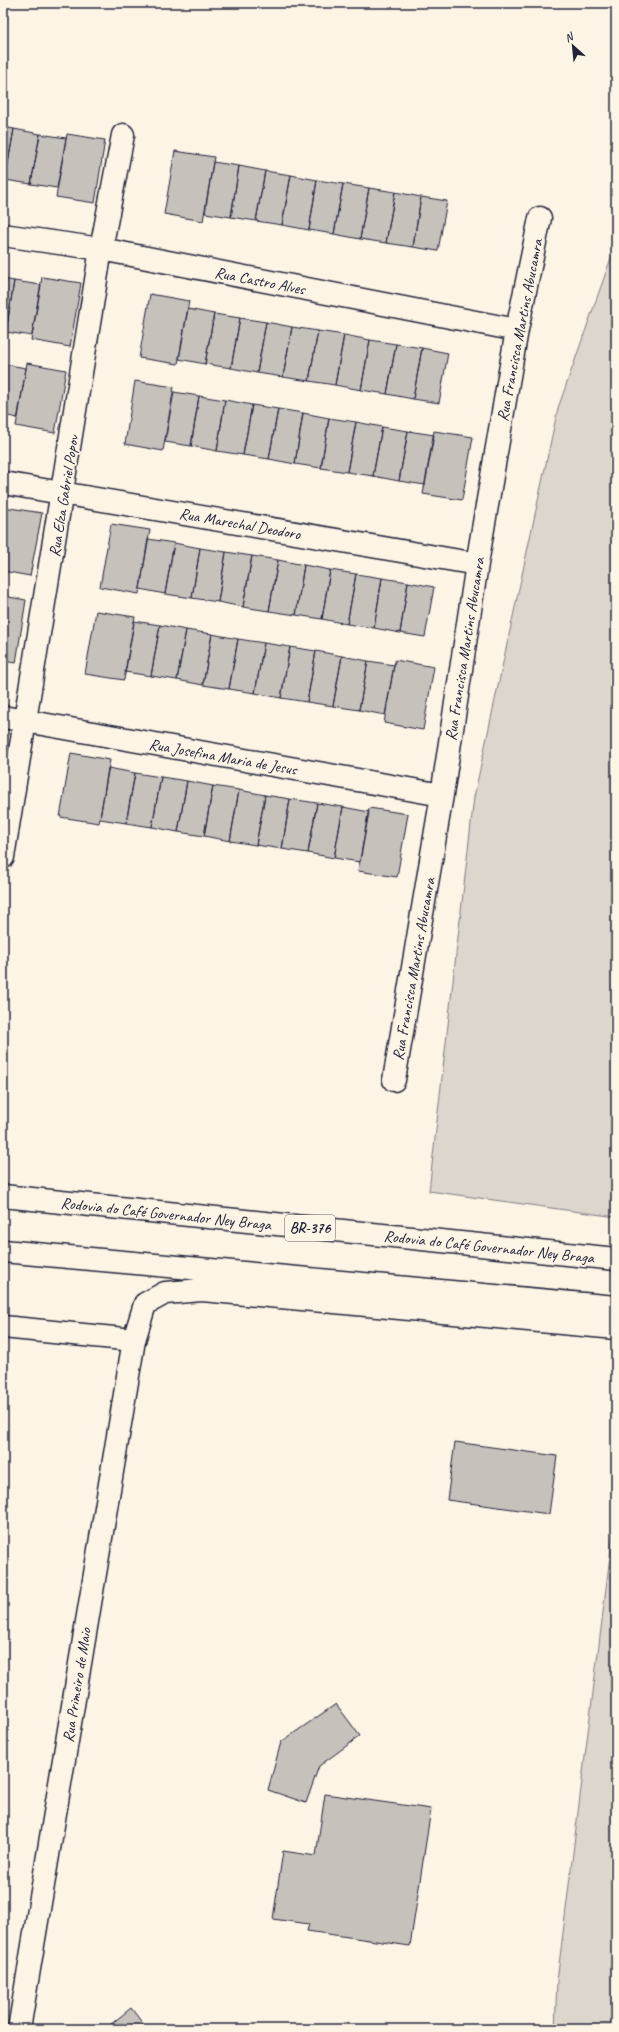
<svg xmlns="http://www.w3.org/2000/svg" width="619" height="2032" viewBox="0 0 619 2032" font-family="Caveat,sans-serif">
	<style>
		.green { fill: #dcd6cc; stroke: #7f7c84 }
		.building { fill: #c6c1bb; stroke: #22223b }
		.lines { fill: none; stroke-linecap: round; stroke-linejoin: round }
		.street-casing { stroke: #22223b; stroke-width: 25 }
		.secondary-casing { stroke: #22223b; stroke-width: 25 }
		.highway-casing { stroke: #22223b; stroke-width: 25 }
		.street { stroke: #fcf5e5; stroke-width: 22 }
		.secondary { stroke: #fcf5e5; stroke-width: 22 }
		.highway { stroke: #fcf5e5; stroke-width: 22 }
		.labels { text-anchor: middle; stroke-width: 3.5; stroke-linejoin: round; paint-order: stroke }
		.shield { fill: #fcf5e5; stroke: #63616e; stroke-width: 1 }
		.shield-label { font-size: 15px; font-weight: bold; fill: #22223b }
		.street-label { font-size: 16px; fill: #22223b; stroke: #fcf5e5 }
	</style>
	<rect width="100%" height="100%" fill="#fcf5e5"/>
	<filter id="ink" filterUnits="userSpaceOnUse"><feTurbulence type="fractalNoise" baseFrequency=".025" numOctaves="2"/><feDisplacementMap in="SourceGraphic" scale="8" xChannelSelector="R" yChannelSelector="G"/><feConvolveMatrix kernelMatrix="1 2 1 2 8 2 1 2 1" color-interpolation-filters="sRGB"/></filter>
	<g filter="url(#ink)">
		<path class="green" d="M616 244V1217L429 1191 474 797 558 408Z
			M616 1508V2029H555L557 1981Z"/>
		<path class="building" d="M3 127 14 129 5 180 3 179Z
			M14 129 40 134 31 184 5 180Z
			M40 134 66 138 57 188 31 184Z
			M67 134 105 140 95 203 56 197Z
			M175 151 214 157 203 221 164 214Z
			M213 162 239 166 231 217 205 213Z
			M239 166 265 171 256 221 231 217Z
			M265 171 291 175 282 225 256 221Z
			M291 175 317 180 309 230 282 225Z
			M317 180 343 184 334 234 309 230Z
			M343 184 369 188 360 239 334 234Z
			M369 188 395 192 386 243 360 239Z
			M395 192 421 197 413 247 386 243Z
			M421 197 447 201 438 251 413 247Z
			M42 277 81 283 70 347 31 340Z
			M3 279 14 281 6 332 3 331Z
			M14 281 41 285 32 336 6 332Z
			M150 294 189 301 178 364 139 358Z
			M188 309 214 314 205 364 179 359Z
			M214 314 240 318 231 368 205 364Z
			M240 318 266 322 257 373 231 368Z
			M266 322 292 327 283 377 257 373Z
			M292 327 318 331 309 381 283 377Z
			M318 331 344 335 335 385 309 381Z
			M344 335 370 340 361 390 335 385Z
			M370 340 396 344 387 394 361 390Z
			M396 344 422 348 413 399 387 394Z
			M422 348 448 353 439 403 413 399Z
			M27 363 66 370 55 433 16 426Z
			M3 364 26 368 18 418 3 415Z
			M135 381 174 387 163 451 125 444Z
			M174 392 199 396 191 446 165 442Z
			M199 396 225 400 217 451 191 446Z
			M225 400 252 405 243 455 217 451Z
			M252 405 278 409 269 459 243 455Z
			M278 409 303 413 295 464 269 459Z
			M303 413 329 418 321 468 295 464Z
			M329 418 356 422 347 472 321 468Z
			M356 422 382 427 373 476 347 472Z
			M382 427 408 431 399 481 373 476Z
			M408 431 434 435 425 485 399 481Z
			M434 431 473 437 462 500 423 494Z
			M3 507 42 513 30 576 3 571Z
			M111 524 150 530 139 594 100 587Z
			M148 539 174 543 165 594 140 589Z
			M174 543 200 548 192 598 165 594Z
			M200 548 226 552 218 602 192 598Z
			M226 552 252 556 243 607 218 602Z
			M252 556 278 560 269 611 243 607Z
			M278 560 304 565 296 615 269 611Z
			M304 565 330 570 322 619 296 615Z
			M330 570 356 574 347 624 322 619Z
			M356 574 382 578 374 628 347 624Z
			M382 578 408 582 400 633 374 628Z
			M408 582 434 587 425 637 400 633Z
			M3 596 26 600 16 663 3 661Z
			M96 611 135 617 124 680 85 674Z
			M134 621 160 625 151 676 125 672Z
			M160 625 186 630 177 680 151 676Z
			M186 630 212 634 203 685 177 680Z
			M212 634 238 639 229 689 203 685Z
			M238 639 264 643 255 693 229 689Z
			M264 643 290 647 281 698 255 693Z
			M290 647 316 651 307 702 281 698Z
			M316 651 342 656 333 706 307 702Z
			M342 656 368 661 359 710 333 706Z
			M395 660 434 667 423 730 384 723Z
			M368 661 394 665 385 715 359 710Z
			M71 753 110 760 99 823 60 817Z
			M108 768 135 773 126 823 100 819Z
			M135 773 161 777 152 827 126 823Z
			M161 777 187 781 178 832 152 827Z
			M187 781 213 786 204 836 178 832Z
			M213 786 239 790 230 841 204 836Z
			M239 790 265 795 256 845 230 841Z
			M265 795 290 799 282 849 256 845Z
			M290 799 317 803 308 853 282 849Z
			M317 803 343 807 334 858 308 853Z
			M343 807 369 812 360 862 334 858Z
			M369 808 408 814 397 877 358 871Z
			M455 1442 557 1456 549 1514 447 1500Z
			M336 1704 360 1736 319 1766 306 1803 268 1790 281 1742Z
			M325 1794 431 1809 410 1946 307 1931 309 1924 273 1919 283 1851 316 1856Z
			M131 2008 147 2029H105Z"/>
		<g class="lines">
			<defs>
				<path id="street" d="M3 235 101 249 517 330
					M3 483 477 564
					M3 717 442 795
					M3 857 101 249 123 135
					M394 1080 442 795 477 564 517 330 540 218
					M19 2029 134 1340"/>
				<path id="secondary" d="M3 1327 134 1340"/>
				<path id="highway" d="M3 1196 616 1259
					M3 1251 616 1307
					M134 1340 145 1304 165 1293 202 1290 616 1328"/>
			</defs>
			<use href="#street" class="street-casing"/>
			<use href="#secondary" class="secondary-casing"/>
			<use href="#highway" class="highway-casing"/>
			<use href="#street" class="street"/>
			<use href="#secondary" class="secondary"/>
			<use href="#highway" class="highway"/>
		</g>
	</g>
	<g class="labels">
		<rect class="shield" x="285" y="1215" width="50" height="26" rx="3"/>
		<g class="shield-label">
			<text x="310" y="1233">BR-376</text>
		</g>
		<g class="street-label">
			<text transform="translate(260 280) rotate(11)" y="6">Rua Castro Alves</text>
			<text transform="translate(519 330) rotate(-79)" y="6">Rua Francisca Martins Abucamra</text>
			<text transform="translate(63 496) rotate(-81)" y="6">Rua Elza Gabriel Popov</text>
			<text transform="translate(240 523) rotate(10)" y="6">Rua Marechal Deodoro</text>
			<text transform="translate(464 649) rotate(-81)" y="6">Rua Francisca Martins Abucamra</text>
			<text transform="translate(223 756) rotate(10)" y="6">Rua Josefina Maria de Jesus</text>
			<text transform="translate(413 969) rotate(-80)" y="6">Rua Francisca Martins Abucamra</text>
			<text transform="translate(166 1213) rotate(6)" y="6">Rodovia do Café Governador Ney Braga</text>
			<text transform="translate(489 1246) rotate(6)" y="6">Rodovia do Café Governador Ney Braga</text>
			<text transform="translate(76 1685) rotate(-81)" y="6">Rua Primeiro de Maio</text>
		</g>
	</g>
	<rect width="619" height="2032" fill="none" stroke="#fcf5e5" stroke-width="16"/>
	<rect x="8" y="8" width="603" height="2016" fill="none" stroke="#22223b" stroke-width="1.5" filter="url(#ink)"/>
	<g transform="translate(573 46) rotate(333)" stroke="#fcf5e5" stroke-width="3" paint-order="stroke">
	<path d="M0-3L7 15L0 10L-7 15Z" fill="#22223b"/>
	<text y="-6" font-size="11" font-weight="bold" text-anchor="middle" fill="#22223b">N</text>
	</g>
</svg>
